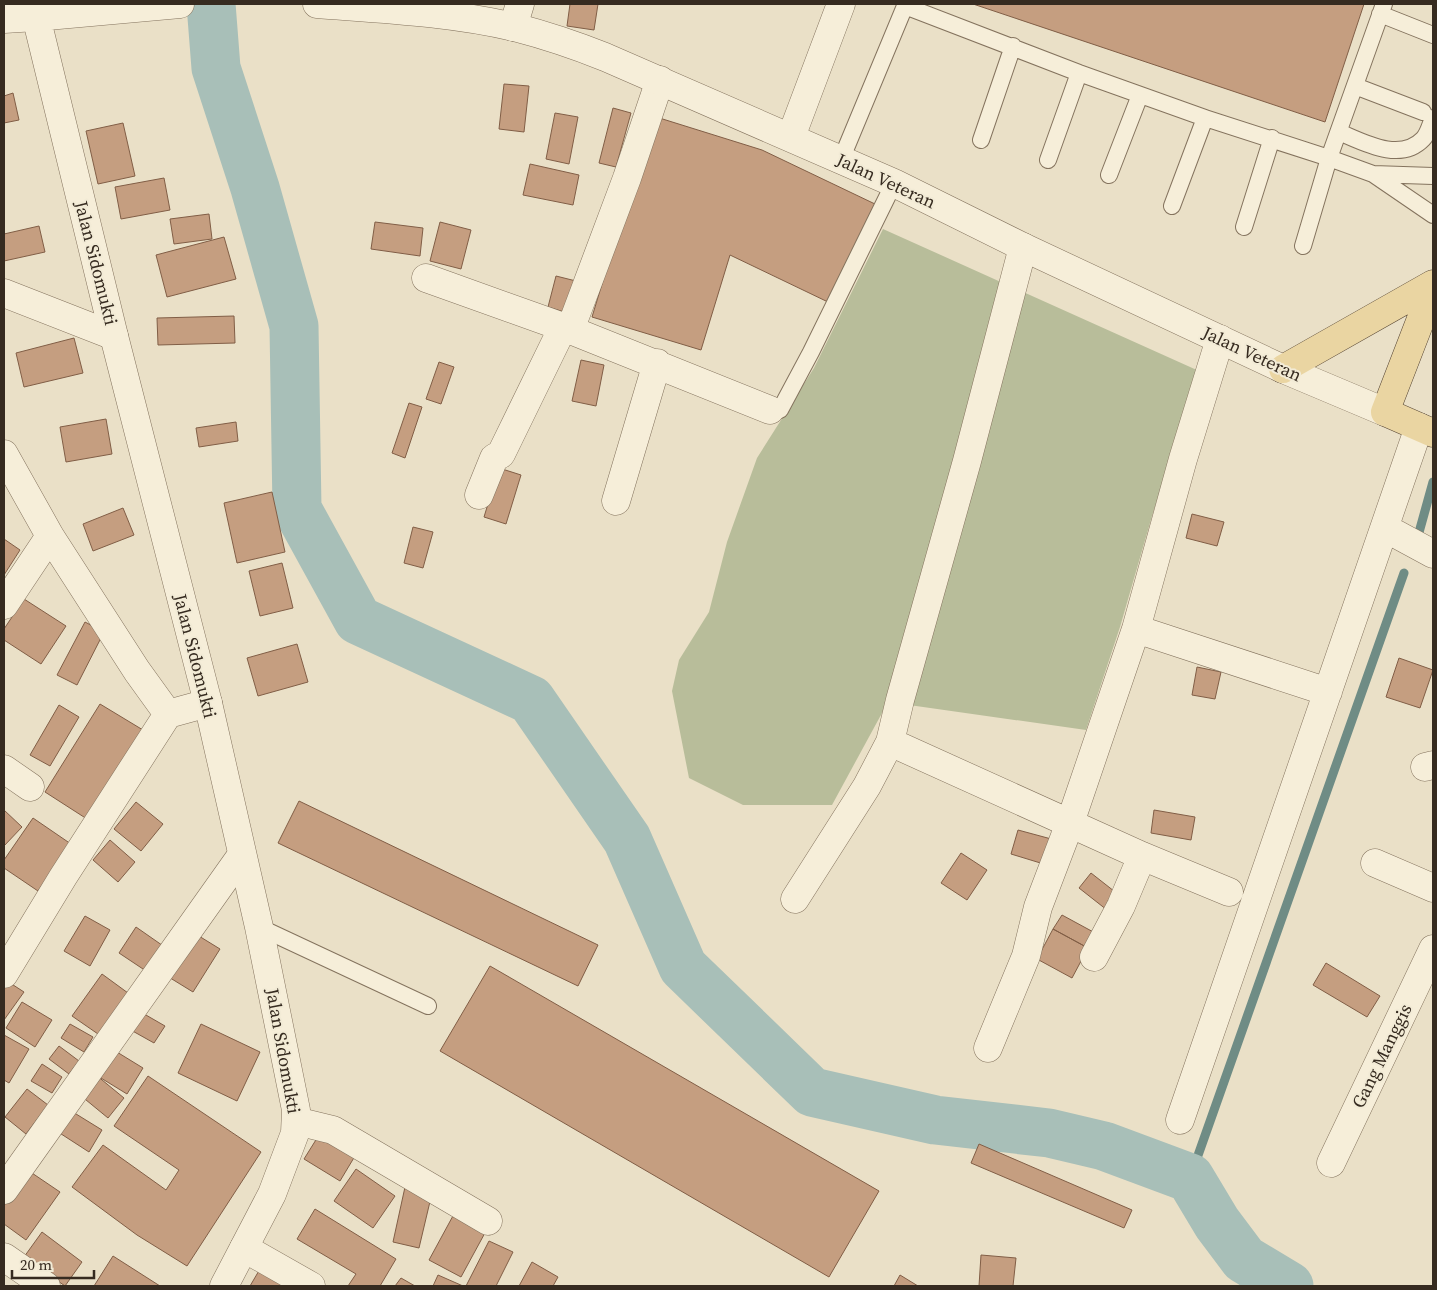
<svg xmlns="http://www.w3.org/2000/svg" width="1437" height="1290" viewBox="0 0 1437 1290" font-family="'Source Serif 4',serif">
	<style>
		.cemetery { fill: #b8bd9a }
		.lines { fill: none; stroke-linecap: round; stroke-linejoin: round }
		.stream { stroke: #6f8c85; stroke-width: 9 }
		.river { stroke: #a8bfb8; stroke-width: 49 }
		.building { fill: #c59e80; stroke: #815e46 }
		.service-casing { stroke: #84735e; stroke-width: 18 }
		.minor-casing { stroke: #84735e; stroke-width: 29 }
		.tertiary-casing { stroke: #84735e; stroke-width: 29 }
		.primary-casing { stroke: #534231; stroke-width: 29 }
		.service { stroke: #f6eed9; stroke-width: 16 }
		.minor { stroke: #f6eed9; stroke-width: 28 }
		.tertiary { stroke: #f6eed9; stroke-width: 28 }
		.primary { stroke: #ead5a2; stroke-width: 28 }
		.labels { text-anchor: middle; stroke-width: 4; stroke-linejoin: round; paint-order: stroke }
		.street-label { font-size: 18px; fill: #362b20; stroke: #f2ebd6 }
	</style>
	<rect width="100%" height="100%" fill="#eae0c7"/>
	<path class="cemetery" d="M883 229 1199 371 1152 516 1120 627 1086 730 888 702 832 805H743L689 778 672 691 679 660 709 612 727 542 757 458 814 368Z"/>
	<g class="lines">
		<path class="stream" d="M1418 536 1433 482
			M1190 1178 1404 573"/>
		<path class="river" d="M211 4 216 68 255 188 294 326 297 509 358 620 531 700 627 839 683 967 812 1092 935 1120 1049 1133 1104 1146 1190 1178 1217 1223 1244 1259 1289 1286"/>
	</g>
	<path class="building" d="M570 4H598L594 30 567 26Z
		M973 4H1364L1325 122Z
		M504 84 529 86 524 132 499 129Z
		M13 93 19 120 4 123V96Z
		M613 108 631 113 616 167 599 163Z
		M555 113 578 117 569 164 546 159Z
		M653 116 762 150 875 204 828 302 730 255 701 350 592 317Z
		M123 123 135 176 98 184 86 131Z
		M530 164 579 175 573 205 523 195Z
		M164 178 170 210 121 219 115 187Z
		M209 214 212 239 174 244 170 219Z
		M375 222 423 228 420 256 371 249Z
		M440 222 471 230 461 269 430 261Z
		M39 226 45 252 4 261V234Z
		M224 237 236 279 167 297 156 255Z
		M556 276 580 282 571 314 548 307Z
		M234 316 235 343 158 345 157 318Z
		M74 338 83 373 24 387 16 353Z
		M581 360 604 365 596 406 572 401Z
		M439 362 454 367 441 404 426 399Z
		M409 403 422 407 405 458 392 453Z
		M106 419 112 454 66 462 60 427Z
		M236 422 238 441 199 447 196 428Z
		M499 468 521 475 506 524 484 517Z
		M272 492 285 552 237 563 224 503Z
		M123 508 134 535 93 551 83 524Z
		M1192 514 1224 522 1217 546 1186 538Z
		M413 527 433 532 423 568 404 563Z
		M4 539 20 550 4 575Z
		M282 563 293 608 260 616 249 571Z
		M24 599 66 626 41 664 4 640V629Z
		M85 622 104 632 77 685 57 675Z
		M297 644 308 682 258 696 247 658Z
		M1399 658 1433 670 1420 708 1386 697Z
		M1197 667 1221 672 1215 699 1192 695Z
		M100 704 143 730 87 819 45 792Z
		M59 705 79 717 50 766 30 755Z
		M299 801 598 945 578 986 278 843Z
		M136 802 163 824 141 851 114 829Z
		M4 810 22 827 4 846Z
		M1154 810 1195 817 1191 840 1151 833Z
		M33 818 71 844 38 891 4 868V860Z
		M1018 830 1055 840 1047 865 1011 854Z
		M110 840 135 862 118 882 93 860Z
		M961 853 987 870 967 900 941 883Z
		M1091 873 1119 895 1107 910 1079 888Z
		M1062 915 1097 934 1088 948 1053 929Z
		M85 916 110 930 90 966 64 951Z
		M136 927 169 950 152 975 119 953Z
		M1053 929 1088 948 1072 978 1037 959Z
		M194 933 220 949 193 992 167 976Z
		M1326 963 1380 996 1367 1017 1313 985Z
		M490 966 879 1191 829 1277 440 1051Z
		M102 974 128 993 98 1034 72 1016Z
		M7 981 24 992 4 1020V986Z
		M22 1002 52 1020 35 1047 6 1028Z
		M139 1011 165 1026 154 1043 129 1029Z
		M70 1024 93 1037 84 1052 61 1038Z
		M201 1024 260 1052 237 1101 178 1073Z
		M4 1035 29 1049 9 1083 4 1080Z
		M59 1046 79 1061 69 1074 49 1059Z
		M112 1049 143 1068 127 1094 96 1075Z
		M42 1064 62 1077 52 1093 31 1081Z
		M96 1075 124 1098 108 1118 80 1095Z
		M148 1076 261 1152 187 1266 137 1235 72 1187 103 1145 166 1190 179 1170 114 1126Z
		M27 1089 48 1105 26 1134 5 1117Z
		M68 1109 102 1130 89 1152 55 1130Z
		M319 1135 355 1156 340 1181 304 1159Z
		M979 1144 1132 1210 1124 1228 971 1163Z
		M26 1169 60 1192 26 1240 4 1224V1201Z
		M356 1169 395 1196 373 1228 334 1201Z
		M405 1187 432 1193 419 1248 393 1242Z
		M315 1209 396 1259 380 1286H348L356 1274 297 1239Z
		M454 1214 486 1231 461 1277 429 1260Z
		M42 1232 82 1262 65 1286 24 1257Z
		M489 1241 513 1252 496 1286H466Z
		M981 1255 1016 1258 1013 1286H979Z
		M113 1256 160 1286H94Z
		M532 1262 558 1277 553 1286H519Z
		M260 1269 291 1286H250Z
		M438 1275 463 1286H433Z
		M900 1275 918 1286H894Z
		M401 1278 415 1286H395Z"/>
	<g class="lines">
		<defs>
			<path id="service" d="M906 4 905 6 1079 73 1205 118 1329 158 1303 246
				M1384 4 1329 158 1373 174 1433 215
				M1380 14 1433 35
				M1355 86 1423 112
				M1339 132C1363 142 1400 163 1423 139 1428 134 1430 125 1433 118
				M981 140 1013 46
				M841 160 905 6
				M1048 160 1079 73
				M1373 174 1433 176
				M1109 175 1140 95
				M1172 206 1205 118
				M1244 227 1272 138
				M770 410 776 411 780 410 811 352 894 183
				M259 927 428 1006"/>
			<path id="minor" d="M513 27 520 4
				M791 137 841 4
				M426 278 563 327 770 410
				M4 293 114 336
				M570 330 627 178 660 80
				M4 454 50 536 137 671 168 714 208 703
				M479 495 494 458 501 454 563 327
				M616 501 657 363
				M1385 528 1433 554
				M4 605 50 536
				M1136 629 1328 692
				M890 742 1142 856 1229 892
				M1425 767 1433 765
				M4 769 30 787
				M1375 863 1433 888
				M795 899 867 786 890 742 900 700 967 461 1023 247
				M1094 957 1121 906 1142 856
				M4 974 63 877 168 714
				M988 1048 1026 956 1038 907 1070 823 1136 629 1183 459 1220 339
				M1180 1120 1419 427
				M296 1121 333 1130 488 1221
				M1331 1163 1433 949
				M4 1190 241 856
				M244 1248 311 1286
				M4 1257 46 1286"/>
			<path id="tertiary" d="M33 4 114 336 208 703 259 927 296 1110 295 1133 272 1194 224 1286
				M317 4C382 9 450 12 514 27 545 35 575 45 605 57L894 183 1023 247 1283 369 1385 412
				M4 19 36 17 180 4"/>
			<path id="primary" d="M1433 288 1385 412 1433 433
				M1283 369 1433 284"/>
		</defs>
		<use href="#service" class="service-casing"/>
		<use href="#minor" class="minor-casing"/>
		<use href="#tertiary" class="tertiary-casing"/>
		<use href="#primary" class="primary-casing"/>
		<use href="#service" class="service"/>
		<use href="#minor" class="minor"/>
		<use href="#tertiary" class="tertiary"/>
		<use href="#primary" class="primary"/>
	</g>
	<g class="labels">
		<g class="street-label">
			<text transform="translate(886 181) rotate(25)" y="6">Jalan Veteran</text>
			<text transform="translate(96 263) rotate(76)" y="6">Jalan Sidomukti</text>
			<text transform="translate(1252 354) rotate(25)" y="6">Jalan Veteran</text>
			<text transform="translate(195 656) rotate(76)" y="6">Jalan Sidomukti</text>
			<text transform="translate(283 1051) rotate(80)" y="6">Jalan Sidomukti</text>
			<text transform="translate(1382 1056) rotate(-64)" y="6">Gang Manggis</text>
		</g>
	</g>
	<rect width="1437" height="1290" fill="none" stroke="#362b20" stroke-width="10"/>
	<path d="M12 1270v8h82v-8" fill="none" stroke="#362b20" stroke-width="2.5"/>
	<text x="20" y="1270" font-size="15" fill="#362b20" stroke="#f2ebd6" stroke-width="4" paint-order="stroke">20 m</text>
</svg>
